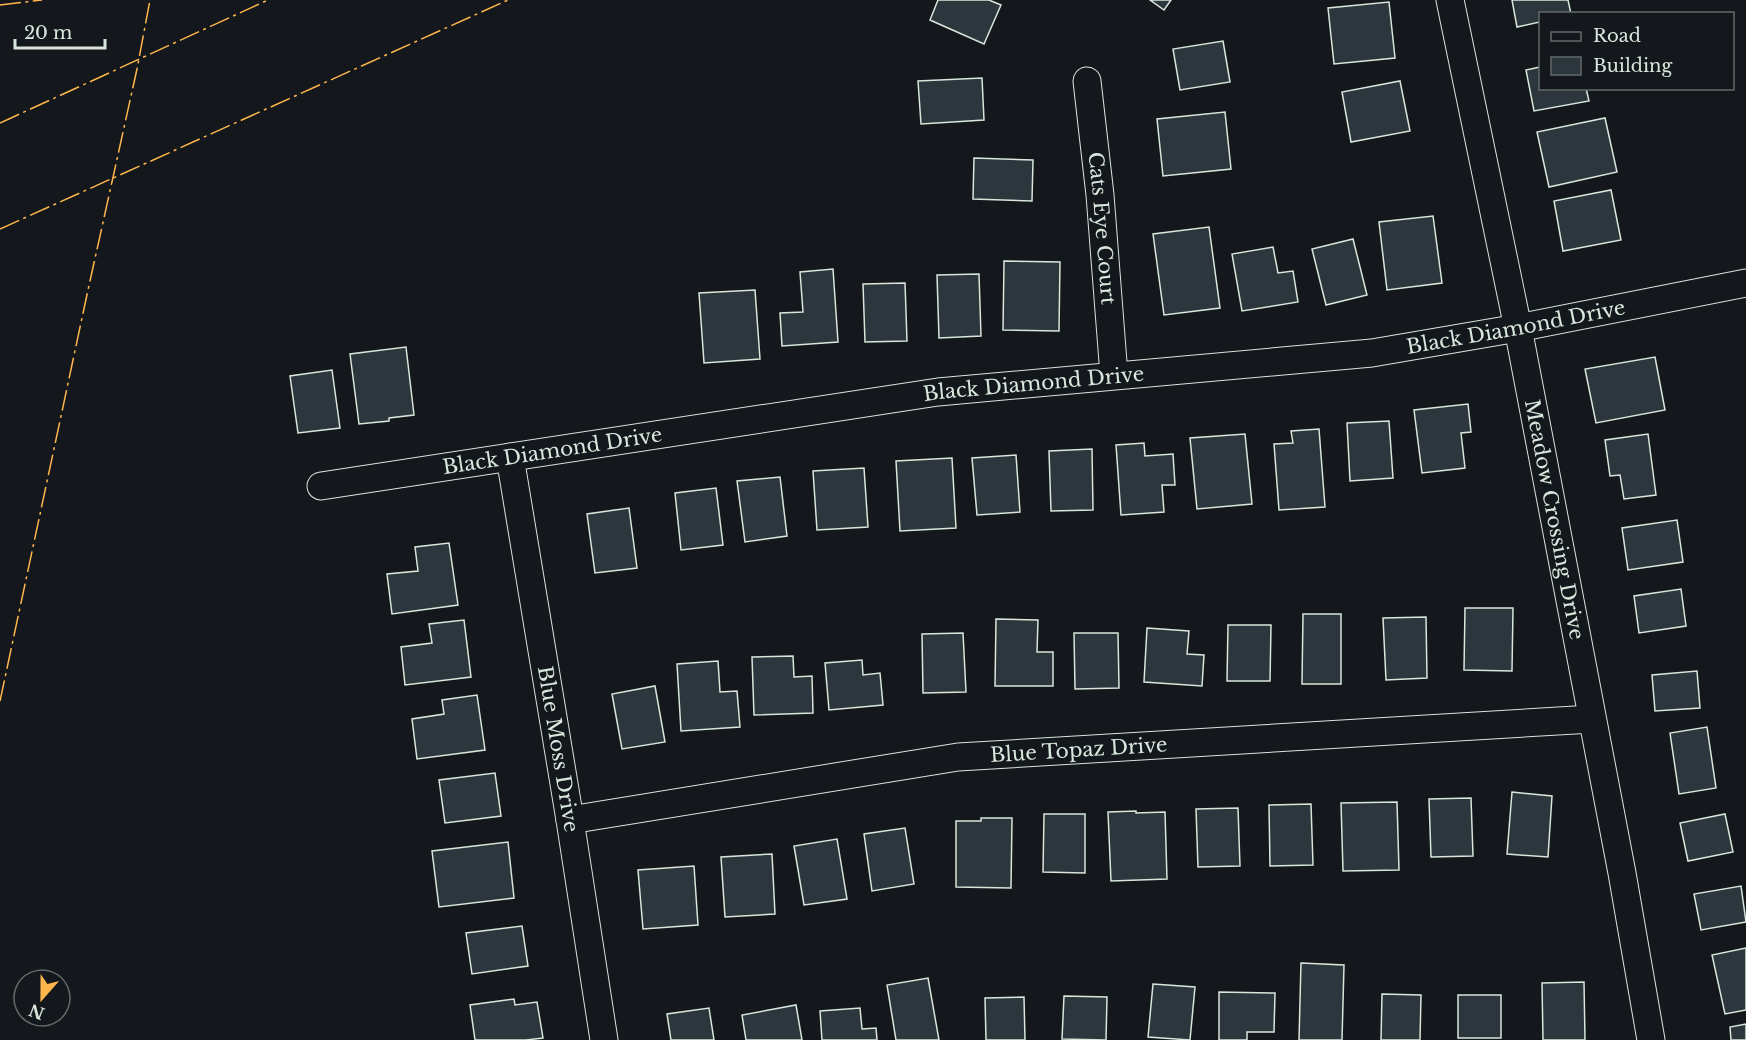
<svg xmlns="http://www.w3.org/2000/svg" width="1746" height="1040" viewBox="0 0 1746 1040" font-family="'Libre Baskerville',serif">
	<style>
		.building { fill: #2c363c; stroke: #d8e6dc; stroke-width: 1.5 }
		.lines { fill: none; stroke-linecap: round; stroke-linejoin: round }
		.street-casing { stroke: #d8e6dc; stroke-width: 29 }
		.street { stroke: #14181c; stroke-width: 27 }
		.power { stroke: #ffb74d; stroke-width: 1.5; stroke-dasharray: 21 4.5 3 4.5; stroke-linecap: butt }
		.labels { text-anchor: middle; stroke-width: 4.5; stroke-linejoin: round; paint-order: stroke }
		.street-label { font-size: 20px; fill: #d8e6dc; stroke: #14181c }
	</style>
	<rect width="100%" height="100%" fill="#14181c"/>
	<path class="building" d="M938 0H989L1001 5 984 44 930 20Z
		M1150 0H1171L1164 10Z
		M1512 0H1568L1571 14H1540V22L1517 27Z
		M1389 2 1395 58 1334 64 1328 8Z
		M1223 41 1230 82 1180 90 1173 49Z
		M1540 67V88H1586L1589 101 1534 111 1526 70Z
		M982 78 984 120 921 124 918 81Z
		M1400 81 1410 131 1351 142 1342 92Z
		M1225 112 1231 169 1163 176 1157 119Z
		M1605 118 1617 172 1549 187 1537 132Z
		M974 158 1033 160 1032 201 973 199Z
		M1611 190 1621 240 1563 251 1554 201Z
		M1433 216 1442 283 1387 290 1379 222Z
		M1209 227 1220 308 1164 315 1153 234Z
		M1353 239 1367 295 1326 305 1312 249Z
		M1273 247 1278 273 1293 271 1298 302 1242 311 1232 254Z
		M1004 261 1060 262 1059 331 1003 330Z
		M833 269 838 342 782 346 780 313 803 312 800 272Z
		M979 274 981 336 939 338 937 275Z
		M905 283 907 341 865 342 863 284Z
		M755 290 760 359 704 363 699 293Z
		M406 347 414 415 389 418V421L359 424 350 354Z
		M1655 357 1665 410 1596 423 1585 369Z
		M332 370 340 428 298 433 290 376Z
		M1468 404 1471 432 1461 433 1465 468 1422 473 1414 410Z
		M1389 421 1393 478 1350 481 1347 423Z
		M1319 429 1325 507 1279 510 1274 444 1293 443 1291 431Z
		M1245 434 1252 504 1197 509 1190 438Z
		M1648 434 1656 495 1624 499 1620 475 1610 476 1605 440Z
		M1144 443 1145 456 1173 454 1175 485H1162L1164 512 1121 515 1116 445Z
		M1092 449 1093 510 1051 511 1049 451Z
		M1016 455 1020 512 977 515 972 458Z
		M952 458 956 528 900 531 896 461Z
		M864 468 868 527 817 530 813 471Z
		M780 477 787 536 745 542 737 481Z
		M716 488 723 545 681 550 675 493Z
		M629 508 637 568 595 573 587 514Z
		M1677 520 1683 562 1628 570 1622 528Z
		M449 543 458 605 392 614 387 574 418 571 415 547Z
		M1681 589 1686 626 1639 633 1634 596Z
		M1465 608H1513L1512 671 1464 670Z
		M1303 614H1341V684H1302Z
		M1426 617 1427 678 1386 680 1383 618Z
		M996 619 1038 620 1037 652H1053V686H995Z
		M464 620 471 677 405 685 401 647 432 643 429 624Z
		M1228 625H1271L1270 681H1227Z
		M1147 628 1189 631 1187 654 1204 655 1202 686 1144 682Z
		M963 633 966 692 923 693 922 634Z
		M1074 633H1118L1119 688 1075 689Z
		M793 656 794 677 812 676 813 713 754 715 752 657Z
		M862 660 863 675 880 673 883 705 829 710 825 663Z
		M718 661 720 692 737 691 740 727 681 731 677 664Z
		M1697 671 1700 708 1655 711 1652 675Z
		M655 686 665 742 622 749 612 694Z
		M477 695 485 750 417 759 412 719 444 714 442 700Z
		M1707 727 1716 788 1679 794 1670 733Z
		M495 773 501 816 445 823 439 780Z
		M1512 792 1552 796 1548 857 1507 854Z
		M1471 798 1473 856 1431 857 1429 799Z
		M1397 802 1399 870 1343 871 1341 803Z
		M1311 804 1313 865 1270 866 1269 805Z
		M1238 808 1240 866 1198 867 1196 809Z
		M1136 811V813L1165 812 1167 879 1111 881 1108 812Z
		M1044 814H1085V873L1043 872Z
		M1725 814 1733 852 1688 861 1680 823Z
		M981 818H1012L1011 888 956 887V821H981Z
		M905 828 914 884 872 891 864 834Z
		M837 839 847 899 804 905 794 846Z
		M508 842 514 898 439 907 432 851Z
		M772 854 775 914 725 917 721 857Z
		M694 866 698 925 643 929 638 870Z
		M1741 886 1746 922 1701 930 1694 894Z
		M522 926 528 966 472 974 466 933Z
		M1746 948V1010L1725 1014 1712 955Z
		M1301 963 1344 965 1342 1040H1299Z
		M928 978 939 1040H896L887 985Z
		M1584 982 1585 1040H1543L1542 983Z
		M1153 984 1195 987 1190 1040 1148 1037Z
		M1219 992 1275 993 1274 1032H1247V1040H1219Z
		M1382 994 1421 995 1420 1040H1381Z
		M1458 995H1501V1038H1458Z
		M1064 996 1107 997 1106 1040 1062 1039Z
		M1024 997 1025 1040H986L985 998Z
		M514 999 515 1005 537 1002 543 1038 526 1040H475L470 1005Z
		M796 1005 802 1040H746L742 1015Z
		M709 1008 714 1040H671L667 1014Z
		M860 1008 862 1029 876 1028 877 1040H822L820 1011Z
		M1746 1024V1040H1731L1730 1027Z"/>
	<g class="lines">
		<defs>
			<g id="street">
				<path id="s1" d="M1450 0 1518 328 1622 873 1651 1040"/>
				<path id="s2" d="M1087 81 1100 195 1114 375"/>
				<path id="s3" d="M510 457 570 820 604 1040"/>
				<path id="s4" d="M321 486 938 392 1372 353 1518 328 1746 283"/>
				<path id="s5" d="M570 820 958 757 1592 719"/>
			</g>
		</defs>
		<use href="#street" class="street-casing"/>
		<use href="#street" class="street"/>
		<path class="power" d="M0 5 42 0
			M0 123 268 0
			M0 229 508 0
			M0 701 88 290 137 69 150 0"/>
	</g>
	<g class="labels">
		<g class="street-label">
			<text dy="7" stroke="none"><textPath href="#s2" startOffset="148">Cats Eye Court</textPath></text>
			<text dy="7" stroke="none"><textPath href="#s4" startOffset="1206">Black Diamond Drive</textPath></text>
			<text dy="7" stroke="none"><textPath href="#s4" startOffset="720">Black Diamond Drive</textPath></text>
			<text dy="7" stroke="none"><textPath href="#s4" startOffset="234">Black Diamond Drive</textPath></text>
			<text dy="7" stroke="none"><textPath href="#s1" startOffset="530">Meadow Crossing Drive</textPath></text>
			<text dy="7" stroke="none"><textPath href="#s3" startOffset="296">Blue Moss Drive</textPath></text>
			<text dy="7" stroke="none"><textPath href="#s5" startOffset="514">Blue Topaz Drive</textPath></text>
		</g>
	</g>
	<rect x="1539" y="12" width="195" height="78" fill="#14181c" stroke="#626a69" stroke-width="1.5"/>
	<rect x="1551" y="32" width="30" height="9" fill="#14181c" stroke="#626a69" stroke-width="1.5"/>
	<text x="1593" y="42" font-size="18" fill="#d8e6dc">Road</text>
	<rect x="1551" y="57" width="30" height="18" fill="#2c363c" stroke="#626a69" stroke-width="1.5"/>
	<text x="1593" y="72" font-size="18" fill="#d8e6dc">Building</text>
	<g transform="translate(42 998) rotate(201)"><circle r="28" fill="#14181c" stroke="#626a69" stroke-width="1.5"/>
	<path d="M0-4.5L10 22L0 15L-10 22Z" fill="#ffb74d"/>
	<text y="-9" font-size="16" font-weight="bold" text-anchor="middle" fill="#d8e6dc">N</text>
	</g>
	<path d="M15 39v9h90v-9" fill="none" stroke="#d8e6dc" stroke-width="3"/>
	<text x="24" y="39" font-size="18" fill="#d8e6dc" stroke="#14181c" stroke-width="4.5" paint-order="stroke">20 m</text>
</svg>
